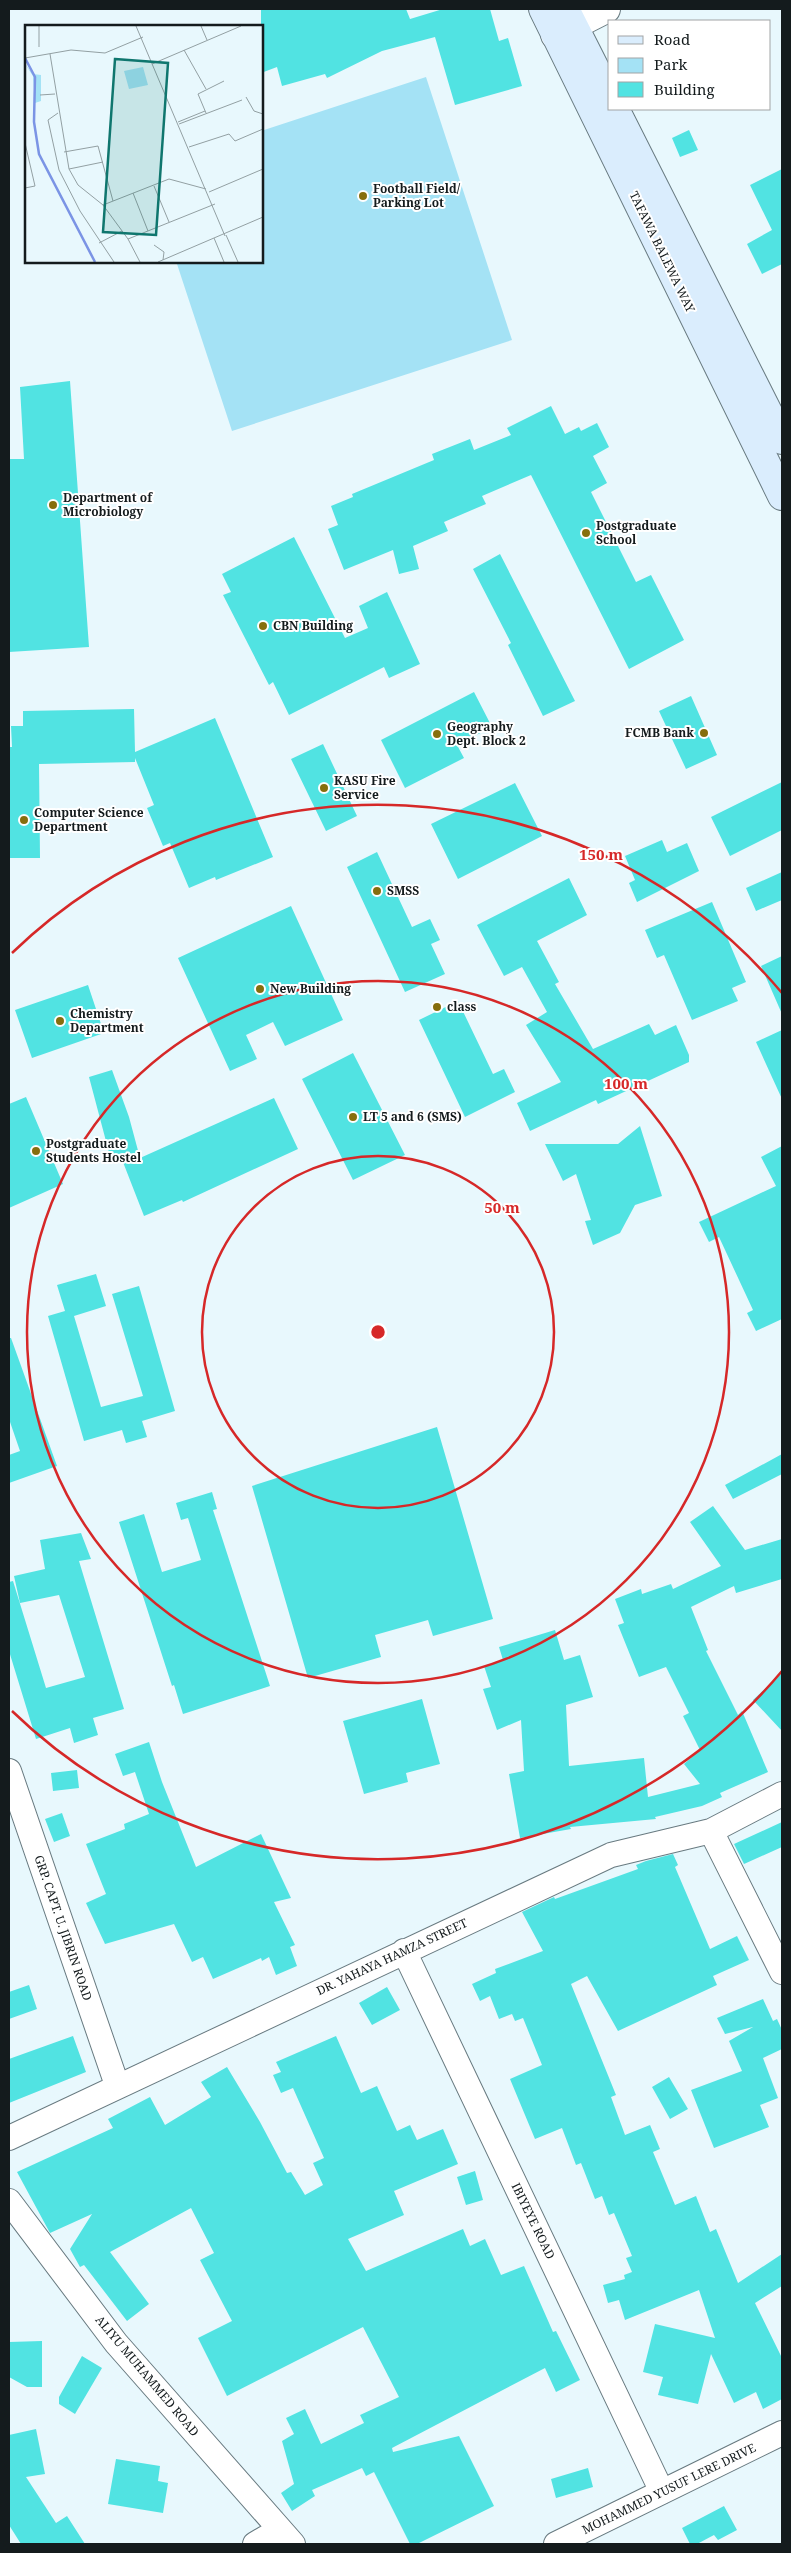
<svg xmlns="http://www.w3.org/2000/svg" width="791" height="2553" viewBox="0 0 791 2553" font-family="'Noto Serif',serif">
	<style>
		.green { fill: #a4e2f5 }
		.building { fill: #51e3e2 }
		.lines { fill: none; stroke-linecap: round; stroke-linejoin: round }
		.minor-casing { stroke: #687a80; stroke-width: 26 }
		.tertiary-casing { stroke: #687a80; stroke-width: 30 }
		.secondary-casing { stroke: #687a80; stroke-width: 30 }
		.minor { stroke: #fff; stroke-width: 24 }
		.tertiary { stroke: #fff; stroke-width: 28 }
		.secondary { stroke: #daedfd; stroke-width: 28 }
		.ring { fill: none; stroke: #d62828; stroke-width: 2.5 }
		.poi-dot { fill: #866e0d; stroke: #fff; stroke-width: 2 }
		.labels { text-anchor: middle; stroke-width: 4; stroke-linejoin: round; paint-order: stroke }
		.poi-label { font-size: 12px; font-weight: bold; fill: #141b1d; stroke: #fff; text-anchor: start }
		.street-label { font-size: 12px; fill: #141b1d; stroke: #fff }
		.inset-river { fill: none; stroke: #7b94e5; stroke-width: 2.5 }
		.inset-road { fill: none; stroke: #93a0a3; stroke-width: 1 }
		.view { fill: #0f766e; fill-opacity: 0.15; stroke: #0f766e; stroke-width: 2.5 }
		.inset-edge { fill: none; stroke: #141b1d; stroke-width: 2.5 }
		.centre { fill: #d62828; stroke: #fff; stroke-width: 2.5 }
		.ring-label { font-size: 15px; text-anchor: middle; font-weight: bold; fill: #d62828; stroke: #fff; stroke-width: 4; stroke-linejoin: round; paint-order: stroke }
	</style>
	<rect width="100%" height="100%" fill="#e8f8fd"/>
	<path class="green" d="M426 77 512 340 232 431 176 261H261V131Z"/>
	<path class="building" d="M261 9H406L410 19 443 9H490L499 41 508 38 522 86 455 105 435 37 382 51 327 78 325 74 282 86 277 67 261 73Z
		M689 130 698 150 680 157 672 138Z
		M782 169V264L762 274 747 244 772 230 750 185Z
		M70 381 89 647 9 652V459H24L20 387Z
		M551 406 565 434 579 427 581 431 597 423 609 447 593 456 607 483 591 492 636 582 651 575 684 640 629 669 531 475 482 496 486 504 444 522 448 531 413 546 419 569 399 574 393 550 344 570 328 529 338 525 331 506 353 497 352 494 434 460 432 454 470 439 474 450 511 435 507 428Z
		M294 537 345 638 368 628 359 606 387 592 420 664 389 678 384 667 289 715 273 682 269 685 223 595 231 592 222 574Z
		M500 554 575 701 543 716 508 645 511 643 473 569Z
		M474 692 492 727 457 745 464 758 405 788 381 740Z
		M691 696 717 755 686 769 659 711Z
		M134 709 135 752 215 718 273 857 216 880 215 877 189 888 170 843 163 846 147 808 154 805 135 758V762L39 764 40 858H9V747H12L11 726H23V711Z
		M323 744 357 816 326 831 291 759Z
		M782 782V830L730 856 711 817Z
		M515 783 542 836 458 879 431 824Z
		M662 840 667 852 687 843 699 871 637 902 629 883 635 880 625 856Z
		M377 852 412 927 430 919 440 940 431 944 445 974 405 992 347 867Z
		M782 872V900L756 911 746 888Z
		M569 878 587 915 537 941 559 982 555 984 593 1049 649 1024 655 1035 676 1025 689 1055V1062L598 1104 596 1100 530 1131 517 1103 561 1082 526 1025 547 1012 522 967 504 976 477 925Z
		M712 902 746 982 732 988 738 1001 692 1020 664 955 657 958 645 930Z
		M291 906 343 1020 285 1046 273 1022 246 1035 257 1059 230 1071 178 958Z
		M782 956V1014L761 966Z
		M88 985 104 1033 32 1058 15 1010Z
		M458 1001 493 1074 504 1069 515 1092 465 1117 419 1020Z
		M782 1030V1099L756 1042Z
		M353 1053 405 1155 353 1180 302 1079Z
		M112 1070 129 1117 140 1158 274 1098 298 1149 183 1202 182 1200 144 1216 121 1157 111 1160 89 1077Z
		M26 1097 63 1184 9 1208V1104Z
		M640 1126 662 1196 635 1205 620 1233 593 1245 585 1221 591 1220 576 1174 563 1181 545 1144H618Z
		M782 1146V1319L756 1331 747 1313 753 1310 719 1237 709 1242 699 1222 776 1186 761 1157Z
		M96 1274 106 1306 74 1316 101 1407 143 1396 112 1294 139 1286 175 1411 142 1421 147 1437 126 1443 122 1430 84 1441 48 1316 65 1311 57 1285Z
		M9 1338H11L57 1466 9 1483V1455L20 1451 9 1419Z
		M437 1427 493 1619 433 1636 428 1620 375 1635 381 1657 308 1678 252 1486Z
		M782 1454V1474L733 1499 725 1485Z
		M212 1492 217 1509 213 1510 270 1686 183 1714 174 1685 172 1686 119 1522 144 1514 162 1572 201 1560 188 1518 181 1520 176 1503Z
		M713 1506 745 1550 782 1539V1579L736 1593 734 1586 691 1607 708 1650 706 1651 738 1715 742 1711 768 1772 720 1793 722 1797 702 1806 655 1817 656 1819 570 1827 571 1829 520 1838 509 1774 524 1771 521 1720 497 1730 483 1689 491 1687 484 1666 503 1660 499 1647 555 1630 564 1660 580 1655 593 1697 566 1705 569 1766 644 1758 648 1797 700 1784 684 1764 700 1750 683 1716 689 1713 666 1667 639 1677 618 1625 624 1623 615 1599 641 1589 642 1594 671 1584 673 1589 721 1566 690 1522Z
		M81 1533 91 1559 79 1561 124 1709 93 1718 98 1735 74 1743 70 1728 36 1739 9 1651V1582L13 1581 46 1688 85 1677 59 1595 20 1603 14 1576 45 1569 40 1540Z
		M782 1673V1731L753 1700Z
		M422 1699 440 1764 406 1773 408 1782 364 1794 343 1721Z
		M149 1742 162 1782 196 1867 261 1834 291 1898 274 1902 295 1945 290 1947 297 1966 276 1975 269 1957 262 1961 261 1958 213 1979 203 1957 192 1962 174 1924 105 1944 86 1903 106 1894 86 1844 125 1829 124 1824 149 1814 135 1772 123 1776 115 1754Z
		M77 1770 79 1788 53 1791 51 1773Z
		M62 1813 70 1836 54 1842 45 1819Z
		M782 1822V1847L744 1864 734 1844Z
		M673 1854 678 1865 675 1867 710 1949 737 1936 749 1960 713 1976 717 1985 618 2031 587 1976 571 1984 616 2095 611 2097 625 2135 650 2125 660 2149 653 2152 675 2205 696 2196 710 2232 716 2229 738 2283 782 2254V2286L755 2303 782 2358V2399L763 2409 756 2392 734 2403 711 2354 698 2404 658 2395 663 2377 643 2372 655 2324 715 2338 699 2290 625 2320 619 2300 608 2303 603 2285 625 2279 624 2275 632 2272 626 2258 632 2256 614 2213 609 2215 602 2196 595 2199 581 2163 576 2165 562 2128 535 2139 510 2079 542 2065 523 2018 515 2021 512 2014 499 2019 490 1996 480 2001 472 1984 496 1973 495 1969 543 1951 522 1912 554 1897 555 1899 638 1869 636 1865 646 1861Z
		M29 1985 37 2009 9 2019V1992Z
		M387 1987 400 2010 372 2025 359 2003Z
		M763 1999 773 2021 777 2019 782 2030V2049L763 2058 778 2098 760 2105 769 2127 714 2148 691 2090 742 2071 729 2041 753 2027 725 2034 717 2018Z
		M73 2036 86 2072 9 2103V2059Z
		M336 2036 361 2093 377 2086 397 2131 410 2125 417 2140 443 2129 458 2164 394 2191 404 2215 348 2239 366 2271 463 2229 470 2246 485 2239 501 2275 524 2266 553 2332 556 2331 580 2380 556 2392 545 2368 392 2448 393 2452 459 2436 494 2506 417 2544H410L374 2472 366 2476 362 2468 312 2490 315 2496 292 2511 281 2493 294 2484 282 2441 294 2434 286 2418 305 2409 321 2444 364 2423 360 2415 399 2397 363 2327 227 2396 198 2338 232 2321 200 2260 214 2253 191 2208 110 2252 149 2304 127 2321 84 2265 80 2267 70 2249 92 2214 50 2233 17 2172 113 2128 108 2119 150 2097 165 2125 211 2097 201 2082 227 2067 260 2122 287 2173 291 2172 305 2195 323 2185 313 2163 324 2158 293 2088 281 2093 273 2075 281 2072 276 2062Z
		M669 2077 688 2109 670 2119 652 2087Z
		M475 2171 483 2200 466 2205 457 2177Z
		M42 2341V2387H27L9 2377V2342Z
		M82 2356 102 2368 75 2414 59 2404V2397Z
		M36 2429 45 2474 26 2477 56 2523 67 2516 85 2544H21L9 2525V2435Z
		M116 2459 160 2466 158 2481 168 2483 163 2513 108 2504Z
		M588 2468 593 2487 556 2498 551 2479Z
		M724 2506 737 2530 718 2540 714 2535 697 2544H690L682 2528Z"/>
	<g class="lines">
		<defs>
			<path id="minor" d="M9 1771 117 2085
				M711 1831 782 1972
				M404 1951 662 2492
				M9 2138 611 1855 711 1831 782 1794
				M9 2201 116 2343 293 2544
				M255 2544 279 2530
				M556 2544 782 2433"/>
			<path id="tertiary" d="M555 35 606 9"/>
			<path id="secondary" d="M543 9 782 496
				M565 9 610 98
				M615 109 782 440"/>
		</defs>
		<use href="#minor" class="minor-casing"/>
		<use href="#tertiary" class="tertiary-casing"/>
		<use href="#secondary" class="secondary-casing"/>
		<use href="#minor" class="minor"/>
		<use href="#tertiary" class="tertiary"/>
		<use href="#secondary" class="secondary"/>
	</g>
	<g class="ring">
		<circle cx="378" cy="1332" r="176"/>
		<circle cx="378" cy="1332" r="351"/>
		<path d="M782 1671A527 527 0 0 1 12 1711M12 953A527 527 0 0 1 782 993"/>
	</g>
	<g class="poi-dot">
		<circle cx="363" cy="196" r="5"/>
		<circle cx="53" cy="505" r="5"/>
		<circle cx="586" cy="533" r="5"/>
		<circle cx="263" cy="626" r="5"/>
		<circle cx="704" cy="733" r="5"/>
		<circle cx="437" cy="734" r="5"/>
		<circle cx="324" cy="788" r="5"/>
		<circle cx="24" cy="820" r="5"/>
		<circle cx="377" cy="891" r="5"/>
		<circle cx="260" cy="989" r="5"/>
		<circle cx="437" cy="1007" r="5"/>
		<circle cx="60" cy="1021" r="5"/>
		<circle cx="353" cy="1117" r="5"/>
		<circle cx="36" cy="1151" r="5"/>
	</g>
	<g class="labels">
		<g class="poi-label">
			<text x="373" y="193">Football Field/<tspan x="373" dy="14">Parking Lot</tspan></text>
			<text x="63" y="502">Department of<tspan x="63" dy="14">Microbiology</tspan></text>
			<text x="596" y="530">Postgraduate<tspan x="596" dy="14">School</tspan></text>
			<text x="273" y="630">CBN Building</text>
			<text x="447" y="731">Geography<tspan x="447" dy="14">Dept. Block 2</tspan></text>
			<text x="694" y="737" text-anchor="end">FCMB Bank</text>
			<text x="334" y="785">KASU Fire<tspan x="334" dy="14">Service</tspan></text>
			<text x="34" y="817">Computer Science<tspan x="34" dy="14">Department</tspan></text>
			<text x="387" y="895">SMSS</text>
			<text x="270" y="993">New Building</text>
			<text x="447" y="1011">class</text>
			<text x="70" y="1018">Chemistry<tspan x="70" dy="14">Department</tspan></text>
			<text x="363" y="1121">LT 5 and 6 (SMS)</text>
			<text x="46" y="1148">Postgraduate<tspan x="46" dy="14">Students Hostel</tspan></text>
		</g>
		<g class="street-label">
			<text transform="translate(662 252) rotate(64)" y="4">TAFAWA BALEWA WAY</text>
			<text transform="translate(63 1928) rotate(71)" y="4">GRP. CAPT. U. JIBRIN ROAD</text>
			<text transform="translate(392 1957) rotate(-25)" y="4">DR. YAHAYA HAMZA STREET</text>
			<text transform="translate(533 2221) rotate(64)" y="4">IBIYEYE ROAD</text>
			<text transform="translate(147 2376) rotate(50)" y="4">ALIYU MUHAMMED ROAD</text>
			<text transform="translate(669 2489) rotate(-26)" y="4">MOHAMMED YUSUF LERE DRIVE</text>
		</g>
	</g>
	<g transform="translate(25 25)">
		<rect width="238" height="238" fill="#e8f8fd"/>
		<path d="M0 39 8 49 16 50V76L10 78 8 51ZM118 42 123 60 104 64 99 46Z" fill="#a4e2f5"/>
		<path class="inset-river" d="M0 33 10 52 9 97 14 129 70 237"/>
		<path class="inset-road" d="M111 1 200 211M176 1 182 15M14 22V1M159 25 181 64M25 29 44 144 53 160 78 180 103 214 115 237M0 33 46 25 80 28 118 12M127 39 216 1M15 70 30 69M221 72 229 86 238 89M33 88 23 95 34 145 55 186 89 237M181 88 173 69 199 56M153 97 180 86M154 99 217 75M0 118 10 161 0 163M164 122 204 109 210 116 238 104M39 127 73 121 88 176M44 144 78 137M129 161 144 197M184 167 238 144M108 168 123 206M78 180 144 154 181 164M201 210 213 237M189 213 199 237M103 214 190 179M74 218 97 206M129 220 139 227 138 235M133 237 238 192"/>
		<path class="view" d="M90 34 143 38 131 210 78 207Z"/>
		<rect width="238" height="238" class="inset-edge"/>
	</g>
	<circle cx="378" cy="1332" r="8" class="centre"/>
	<g class="ring-label">
		<text x="601" y="860">150 m</text>
		<text x="626" y="1089">100 m</text>
		<text x="502" y="1213">50 m</text>
	</g>
	<rect width="791" height="2553" fill="none" stroke="#141b1d" stroke-width="20"/>
	<rect x="608" y="20" width="162" height="90" fill="#ffffff" stroke="#a1a4a5"/>
	<rect x="618" y="36" width="25" height="8" fill="#daedfd" stroke="#a1a4a5"/>
	<text x="654" y="45" font-size="15" fill="#141b1d">Road</text>
	<rect x="618" y="58" width="25" height="15" fill="#a4e2f5" stroke="#a1a4a5"/>
	<text x="654" y="70" font-size="15" fill="#141b1d">Park</text>
	<rect x="618" y="82" width="25" height="15" fill="#51e3e2" stroke="#a1a4a5"/>
	<text x="654" y="95" font-size="15" fill="#141b1d">Building</text>
</svg>
